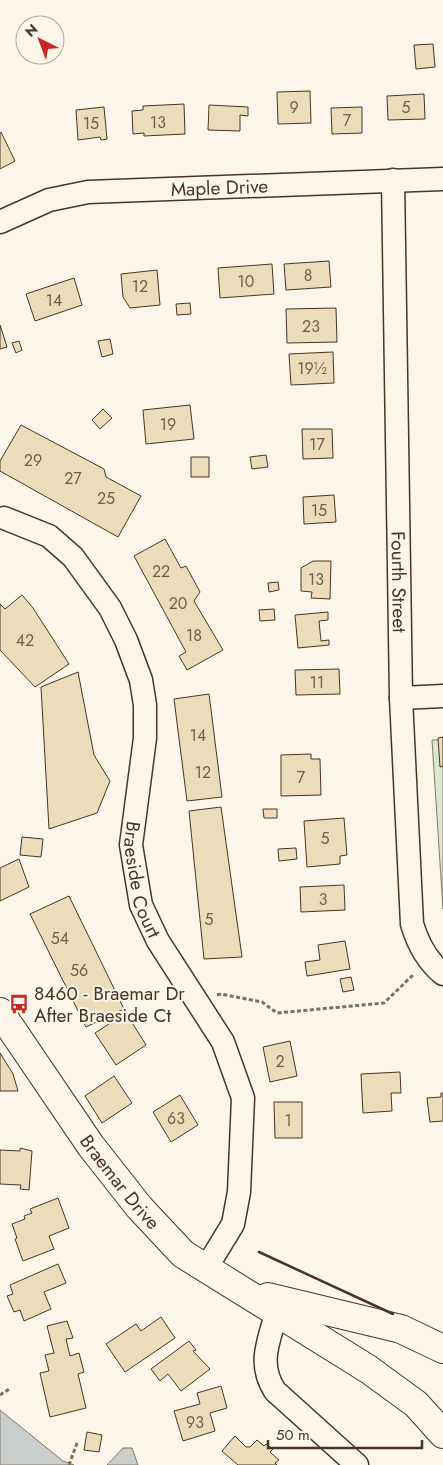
<svg xmlns="http://www.w3.org/2000/svg" width="443" height="1465" viewBox="0 0 443 1465" font-family="Jost,sans-serif">
	<style>
		.green { fill: #dce7d0; stroke: #887966 }
		.water { fill: #c9cecd; stroke: #887966 }
		.building { fill: #ecdcbc; stroke: #4a3520 }
		.lines { fill: none; stroke-linecap: round; stroke-linejoin: round }
		.minor-casing { stroke: #4a3520; stroke-width: 25 }
		.major-casing { stroke: #4a3520; stroke-width: 30 }
		.path { stroke: #7f6f5c; stroke-width: 3; stroke-dasharray: 4 2.5; stroke-linecap: butt }
		.minor { stroke: #fbf6e9; stroke-width: 22 }
		.major { stroke: #fbf6e9; stroke-width: 28 }
		.wall { stroke: #4a3520; stroke-width: 2.5 }
		.labels { text-anchor: middle; stroke-width: 4; stroke-linejoin: round; paint-order: stroke }
		.number-label { font-size: 16px; fill: #725f47 }
		.street-label { font-size: 19px; fill: #4a3520; stroke: #fbf6e9 }
		.poi-label { font-size: 19px; fill: #4a3520; stroke: #fbf6e9; text-anchor: start }
	</style>
	<rect width="100%" height="100%" fill="#fbf6e9"/>
	<path class="green" d="M432 740H443V909Z"/>
	<path class="water" d="M0 1410 63 1461 74 1465H0Z
		M123 1448H132L138 1465H107Z"/>
	<path class="building" d="M433 44 435 67 416 69 414 45Z
		M310 91 311 123 278 124 277 92Z
		M424 94 425 119 388 120 387 96Z
		M184 104 185 134 144 136V133L133 134 132 111 143 110V106Z
		M209 105 248 107V116L240 115V131L208 130Z
		M104 107 107 139 101 140 100 137 78 140 76 110Z
		M362 107V133L332 134 331 108Z
		M1 132 15 161 0 169V133Z
		M329 261 331 287 286 290 284 264Z
		M272 264 274 294 220 298 218 268Z
		M157 270 160 305 130 308 123 297 121 274Z
		M74 278 82 305 35 321 26 294Z
		M190 303 191 314 177 315 176 304Z
		M336 308 337 342 287 343 286 309Z
		M0 325 7 347 0 349Z
		M110 339 113 354 102 357 98 341Z
		M19 341 22 350 16 353 12 343Z
		M333 352 334 383 291 385 289 354Z
		M190 405 194 439 146 444 143 410Z
		M103 409 112 418 100 429 92 420Z
		M21 425 104 469 106 477 141 496 118 537 0 471V461Z
		M302 429H332L333 458 303 459Z
		M266 455 268 467 252 469 250 457Z
		M191 457H209V477H191Z
		M334 495 336 522 304 524 303 497Z
		M165 539 181 568 186 566 200 592 194 601 223 650 187 670 179 656 186 652 134 556Z
		M313 561H331L330 599 311 598 312 592 301 591V568Z
		M278 582 279 590 269 592 268 583Z
		M22 595 33 608 69 664 35 687 0 650V604L5 609Z
		M274 609 275 620 260 621 259 610Z
		M328 612V620L319 621 321 641 329 640V645L298 648 295 615Z
		M339 669 340 694 296 695 295 670Z
		M78 672 94 755 110 781 97 813 49 829 41 687Z
		M209 694 222 797 187 801 174 699Z
		M443 737V766L440 767 438 738Z
		M311 754V759H320L321 795 281 796V755Z
		M221 807 242 957 204 959 189 811Z
		M263 809H277V818H264Z
		M344 818 347 855 340 856V864L307 867 304 821Z
		M22 837 43 839 41 857 20 855Z
		M296 848 297 859 279 861 278 849Z
		M19 859 29 887 0 901V868Z
		M344 885 345 910 301 912 300 887Z
		M69 896 124 1009 86 1027 30 914Z
		M345 941 350 969 307 976 305 962 320 960 318 945Z
		M351 977 354 990 343 992 340 979Z
		M126 1013 146 1045 116 1065 95 1033Z
		M290 1041 297 1076 270 1082 263 1047Z
		M0 1053 13 1074 18 1091H0Z
		M400 1072 401 1093H391L392 1111 363 1113 361 1074Z
		M114 1076 132 1103 102 1123 85 1096Z
		M441 1093H443V1121L430 1122 427 1098 441 1097Z
		M180 1095 198 1125 171 1142 153 1112Z
		M274 1102H302V1138H275Z
		M20 1148 32 1151 29 1190 20 1189 21 1185 0 1184V1150L20 1151Z
		M58 1198 69 1228 49 1236 54 1249 23 1261 15 1239 17 1238 12 1224 25 1219 24 1216 32 1213 30 1209Z
		M58 1264 66 1283 44 1292 51 1309 24 1321 20 1310 14 1312 7 1296 13 1294 10 1285Z
		M161 1317 175 1338 125 1372 106 1344 136 1324 141 1331Z
		M67 1321 73 1338 66 1339 70 1356 79 1353 84 1372 78 1374 86 1408 50 1417 40 1373 49 1371 45 1355 54 1353 47 1326Z
		M189 1341 196 1350 193 1351 210 1369 181 1391 168 1374 160 1381 151 1369Z
		M221 1386 227 1408 210 1413 215 1431 183 1441 174 1411 200 1404 197 1393Z
		M87 1432 102 1435 99 1452 84 1450Z
		M235 1436 246 1447H250L257 1440 264 1446 266 1444 273 1449 270 1452 279 1460 275 1463 277 1465H238L222 1451Z"/>
	<g class="lines">
		<defs>
			<g id="minor">
				<path id="s1" d="M393 180 401 698 412 924C418 944 427 961 443 974"/>
				<path id="s2" d="M0 222 49 200 88 192 443 179"/>
				<path id="s3" d="M4 518 49 536 73 557 110 608 126 640 141 680 145 705V738L131 845 141 905 158 941 223 1042 243 1098 239 1192 233 1224 205 1270"/>
				<path d="M401 698 443 696"/>
				<path d="M277 1311C269 1341 257 1363 275 1391L357 1465"/>
			</g>
			<g id="major">
				<path id="s4" d="M0 1012 91 1146 139 1207 183 1254 368 1369 416 1404 443 1434"/>
				<path d="M268 1297 401 1329 443 1349"/>
			</g>
		</defs>
		<use href="#minor" class="minor-casing"/>
		<use href="#major" class="major-casing"/>
		<path class="path" d="M217 995 221 994 262 1002 277 1013 384 1003 414 974
			M0 1395 11 1388
			M69 1465 77 1443"/>
		<use href="#minor" class="minor"/>
		<use href="#major" class="major"/>
		<path class="wall" d="M259 1252 393 1314"/>
	</g>
	<defs>
		<symbol id="bus-bare" viewBox="-9 -9 18 18"><path d="M-5-6H5V4H4V6H2V4H-2V6H-4V4H-5ZM-3.5-4V0h7V-4ZM-3.5 1.2v1.5H-2V1.2ZM2 1.2v1.5H3.5V1.2Z" fill="#c62828" stroke="#fbf6e9" stroke-width="2.5" paint-order="stroke"/></symbol>
	</defs>
	<g fill-rule="evenodd">
		<use href="#bus-bare" x="5" y="990" width="28" height="28"/>
	</g>
	<g class="labels">
		<g class="number-label">
			<text x="294" y="113">9</text>
			<text x="406" y="113">5</text>
			<text x="347" y="126">7</text>
			<text x="158" y="128">13</text>
			<text x="91" y="129">15</text>
			<text x="308" y="281">8</text>
			<text x="246" y="287">10</text>
			<text x="140" y="292">12</text>
			<text x="54" y="306">14</text>
			<text x="311" y="332">23</text>
			<text x="312" y="374">19½</text>
			<text x="168" y="430">19</text>
			<text x="317" y="450">17</text>
			<text x="33" y="466">29</text>
			<text x="73" y="484">27</text>
			<text x="106" y="504">25</text>
			<text x="319" y="516">15</text>
			<text x="161" y="577">22</text>
			<text x="316" y="585">13</text>
			<text x="178" y="609">20</text>
			<text x="194" y="641">18</text>
			<text x="25" y="646">42</text>
			<text x="317" y="688">11</text>
			<text x="198" y="741">14</text>
			<text x="203" y="778">12</text>
			<text x="301" y="783">7</text>
			<text x="325" y="844">5</text>
			<text x="323" y="905">3</text>
			<text x="209" y="925">5</text>
			<text x="60" y="944">54</text>
			<text x="79" y="976">56</text>
			<text x="280" y="1067">2</text>
			<text x="176" y="1124">63</text>
			<text x="288" y="1126">1</text>
			<text x="195" y="1428">93</text>
		</g>
		<g class="street-label">
			<text dy="7" stroke="none"><textPath href="#s2" startOffset="225">Maple Drive</textPath></text>
			<text dy="7" stroke="none"><textPath href="#s1" startOffset="402">Fourth Street</textPath></text>
			<text dy="7" stroke="none"><textPath href="#s3" startOffset="424">Braeside Court</textPath></text>
			<text dy="7" stroke="none"><textPath href="#s4" startOffset="208">Braemar Drive</textPath></text>
		</g>
		<g class="poi-label">
			<text x="34" y="1000">8460 - Braemar Dr<tspan x="34" dy="22">After Braeside Ct</tspan></text>
		</g>
	</g>
	<g transform="translate(40 40) rotate(318)"><circle r="24" fill="#fbf6e9" stroke="#b4a999"/>
	<path d="M0-4L9 19L0 12L-9 19Z" fill="#c62828"/>
	<text y="-8" font-size="14" font-weight="bold" text-anchor="middle" fill="#4a3520">N</text>
	</g>
	<path d="M268 1440v8h154v-8" fill="none" stroke="#4a3520" stroke-width="2.5"/>
	<text x="276" y="1440" font-size="15" fill="#4a3520" stroke="#fbf6e9" stroke-width="4" paint-order="stroke">50 m</text>
</svg>
